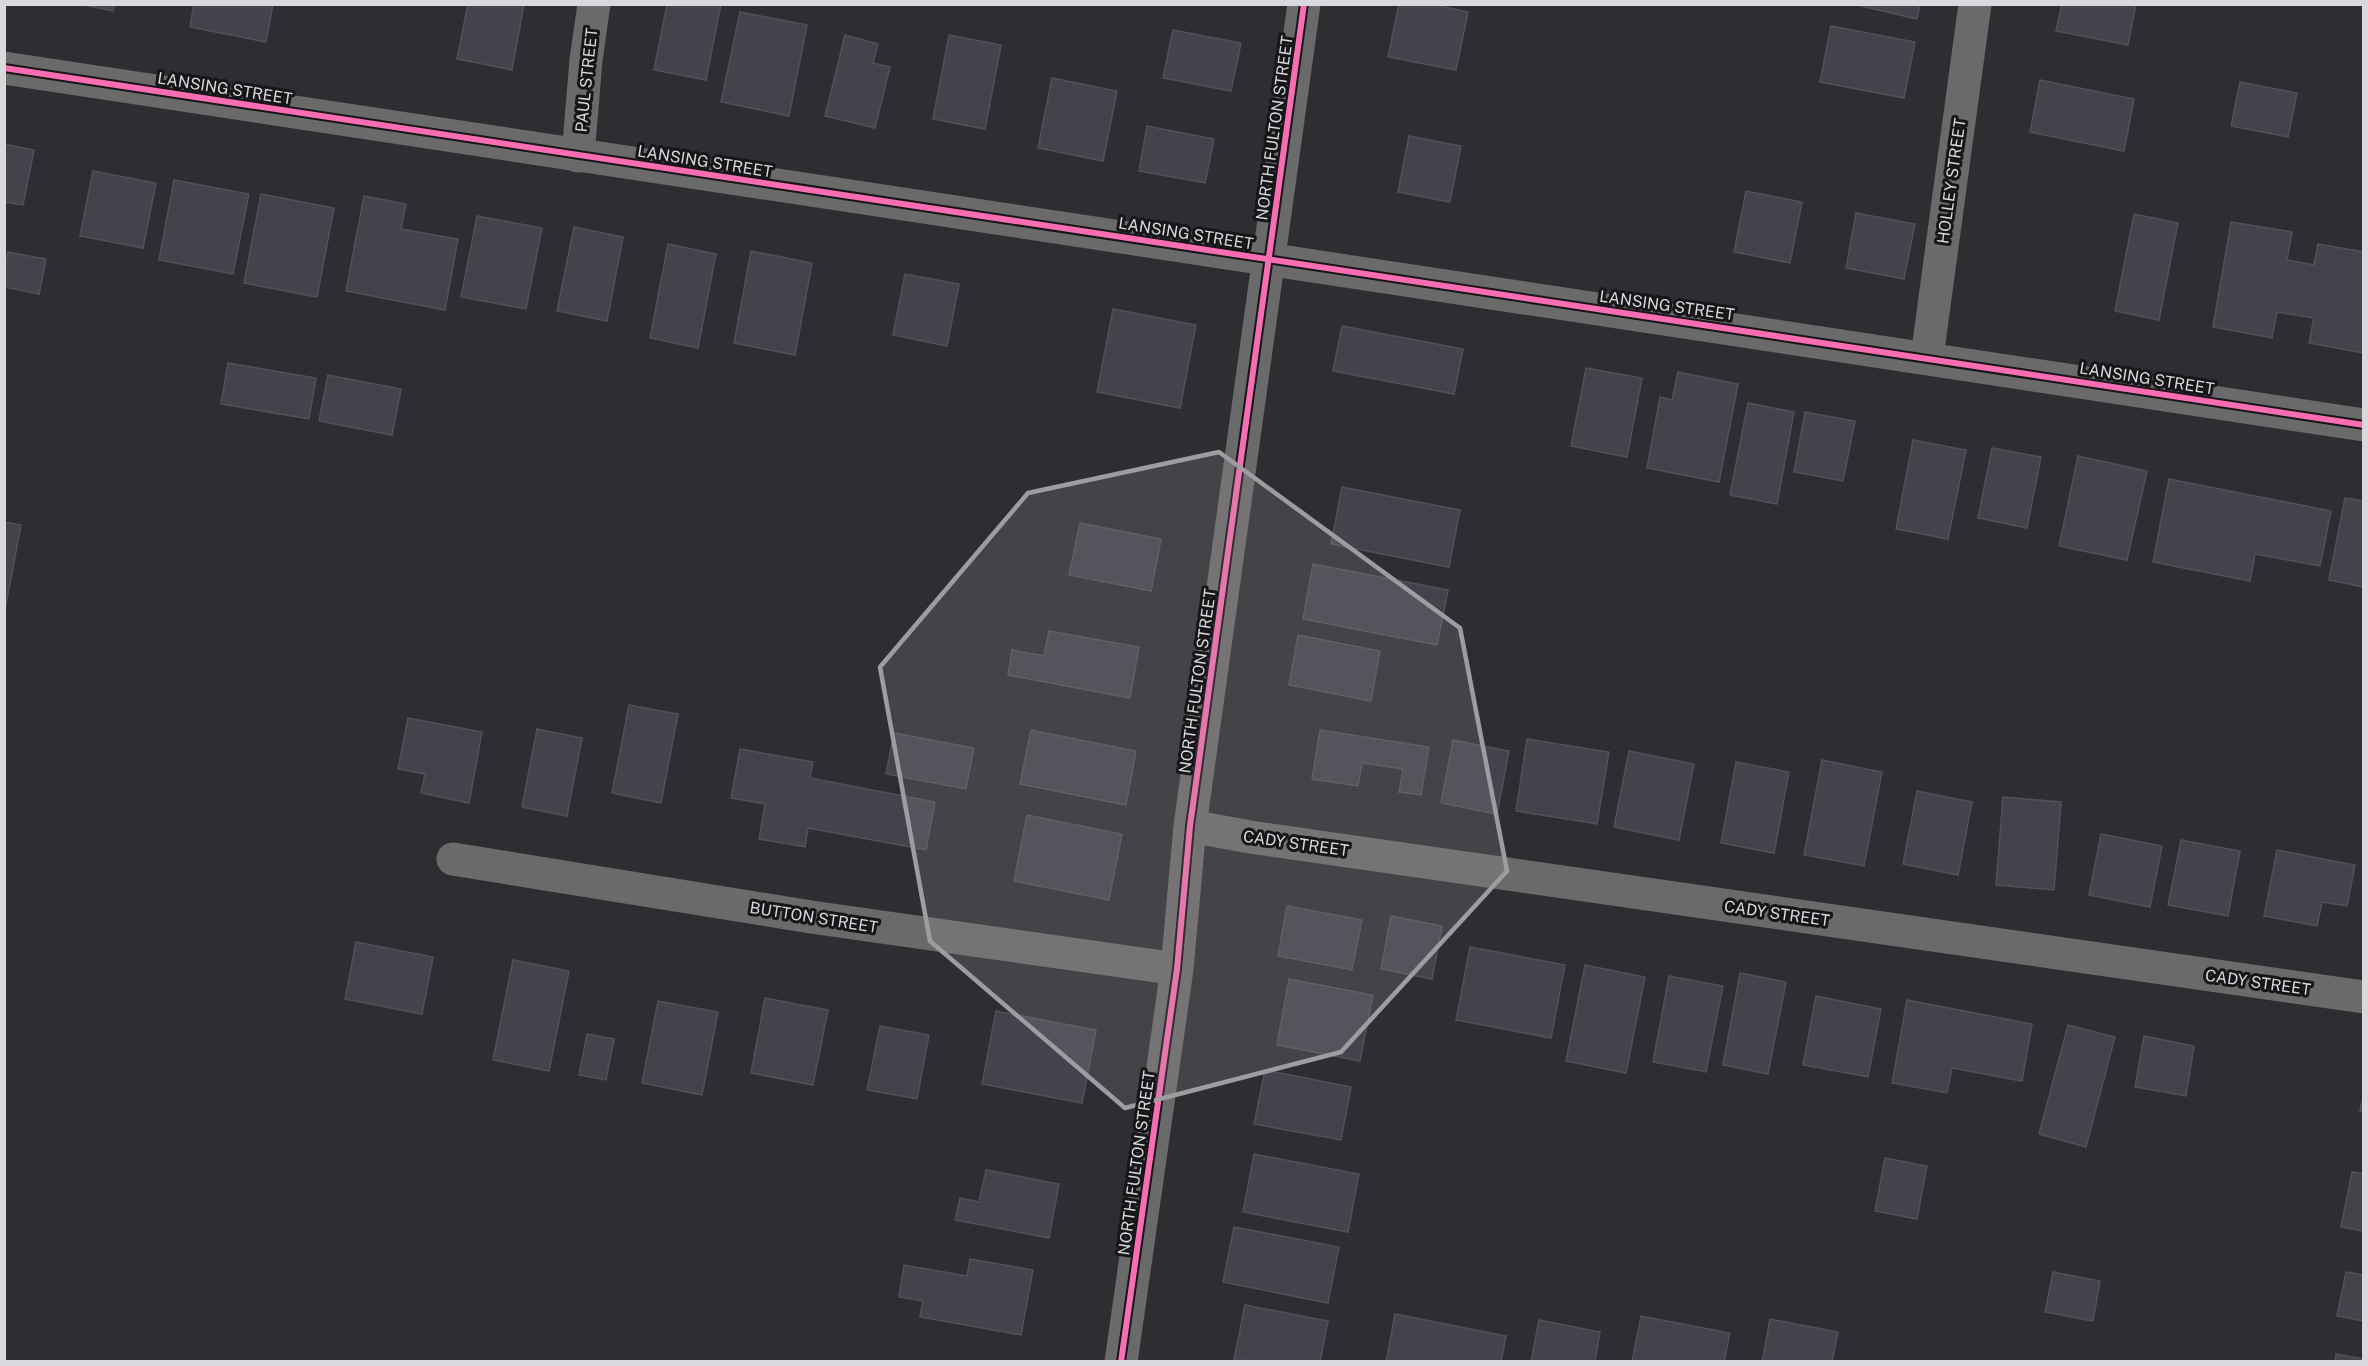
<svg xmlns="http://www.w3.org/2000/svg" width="2368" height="1366" viewBox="0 0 2368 1366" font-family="'Public Sans',sans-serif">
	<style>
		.building { fill: #45414d; stroke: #535155; stroke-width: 1.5 }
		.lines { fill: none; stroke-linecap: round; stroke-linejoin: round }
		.street { stroke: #6b6a6a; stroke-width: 33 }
		.cycleway-casing { stroke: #161518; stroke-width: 10 }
		.cycleway { stroke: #f96db3; stroke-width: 6 }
		.marked { fill: #9e9ca0; fill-opacity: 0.2; stroke: #9e9ca0; stroke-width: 4.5; stroke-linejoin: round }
		.labels { text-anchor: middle; stroke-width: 6; stroke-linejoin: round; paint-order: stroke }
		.street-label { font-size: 16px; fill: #d9d8dc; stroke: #161518 }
	</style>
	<rect width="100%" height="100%" fill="#2f2d31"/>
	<path class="building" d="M79 4H115L113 11Z
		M194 4H273L266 42 190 27Z
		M468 4H524L512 70 457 59Z
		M667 4H721L706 80 654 70Z
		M1399 4H1431L1468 12 1456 70 1388 57Z
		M1853 4H1920L1917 19Z
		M2062 4H2136L2128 45 2056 31Z
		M740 12 807 25 789 116 721 102Z
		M1831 26 1915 42 1904 98 1820 82Z
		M1173 30 1241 43 1231 91 1163 78Z
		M845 35 878 44 873 63 890 67 875 128 825 116Z
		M949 35 1001 45 985 129 933 119Z
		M1052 78 1117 91 1103 161 1038 148Z
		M2040 80 2134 99 2124 151 2030 132Z
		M2240 82 2297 93 2288 137 2231 126Z
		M1147 126 1214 139 1205 183 1139 171Z
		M1409 136 1461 146 1450 202 1398 192Z
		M4 144 34 150 23 205 4 202Z
		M93 171 156 183 143 248 80 236Z
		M174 180 249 194 233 274 159 260Z
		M1746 191 1802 202 1790 263 1734 252Z
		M261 194 334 208 317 297 244 283Z
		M364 196 406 204 401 229 458 239 445 310 346 291Z
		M1856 213 1915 224 1904 279 1846 268Z
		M2134 214 2178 223 2159 320 2115 311Z
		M477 216 542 228 526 309 461 297Z
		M2231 222 2292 232 2287 260 2314 265 2318 244 2364 252V353L2309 343 2314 318 2277 312 2272 338 2213 327Z
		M574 227 623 237 607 321 557 311Z
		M668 244 716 254 698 348 650 338Z
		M751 251 812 263 795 355 734 343Z
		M8 252 46 259 39 294 4 287V272Z
		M905 274 959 284 947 346 893 335Z
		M1113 309 1196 325 1180 408 1097 392Z
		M1342 326 1463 349 1454 394 1333 371Z
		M228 363 316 378 309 419 221 404Z
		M1586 368 1642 378 1627 457 1571 446Z
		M1678 372 1738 384 1719 482 1647 468 1660 397 1672 400Z
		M328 375 401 389 392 435 319 421Z
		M1748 403 1794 412 1777 504 1730 495Z
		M1805 412 1855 421 1843 481 1794 472Z
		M1913 440 1966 450 1948 539 1896 529Z
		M1992 448 2041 457 2027 528 1978 518Z
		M2078 456 2147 471 2127 560 2059 546Z
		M2169 479 2331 511 2320 566 2255 554 2250 581 2153 562Z
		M1342 487 1460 510 1449 567 1331 544Z
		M2345 498 2364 501V587L2329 580Z
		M4 522 21 525 4 615Z
		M1080 523 1161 539 1151 591 1069 575Z
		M1313 564 1448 590 1437 645 1303 619Z
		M1049 631 1139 647 1130 698 1008 675 1012 650 1044 656Z
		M1298 635 1380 651 1371 701 1289 685Z
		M629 705 678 714 661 803 612 793Z
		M408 718 482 732 469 803 421 793 425 774 398 769Z
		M537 729 582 738 567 816 522 807Z
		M1031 730 1136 751 1126 805 1020 784Z
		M1320 730 1429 747 1421 795 1399 792 1403 769 1362 763 1358 786 1312 779Z
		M894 733 974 748 966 789 886 774Z
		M1527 739 1609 752 1597 824 1516 811Z
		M1453 740 1509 751 1497 814 1441 803Z
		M740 749 813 762 810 778 935 802 926 850 808 828 805 847 759 839 765 804 731 798Z
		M1629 751 1694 764 1679 840 1614 827Z
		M1822 760 1882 772 1864 866 1804 855Z
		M1736 762 1789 772 1774 853 1721 843Z
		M1917 791 1972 802 1958 875 1903 864Z
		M2003 797 2061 802 2054 890 1996 885Z
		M1027 815 1122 834 1109 900 1014 881Z
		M2101 834 2162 846 2150 907 2089 895Z
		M2181 840 2240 851 2228 916 2168 905Z
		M2277 850 2355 865 2347 906 2322 902 2317 926 2264 916Z
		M1287 906 1362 920 1352 970 1278 956Z
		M1391 916 1442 926 1432 979 1381 969Z
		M356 942 433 957 422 1014 345 999Z
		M1470 947 1565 965 1551 1038 1456 1020Z
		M513 960 569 971 549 1071 493 1060Z
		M1585 965 1645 977 1626 1073 1566 1061Z
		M1740 973 1786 982 1768 1074 1723 1065Z
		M1669 976 1723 986 1706 1072 1653 1062Z
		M1289 979 1373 995 1360 1061 1277 1045Z
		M1816 996 1881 1009 1868 1077 1803 1065Z
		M765 998 828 1010 813 1085 751 1073Z
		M1907 1000 2032 1024 2022 1081 1952 1068 1947 1093 1892 1083Z
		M658 1001 718 1012 702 1095 642 1083Z
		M996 1011 1096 1030 1082 1103 982 1084Z
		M2068 1025 2115 1037 2086 1147 2039 1134Z
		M880 1026 929 1035 917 1099 867 1090Z
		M587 1034 614 1039 606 1080 579 1075Z
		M2144 1036 2194 1046 2186 1096 2135 1087Z
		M1265 1070 1351 1087 1341 1140 1254 1124Z
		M2364 1092V1112L2360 1111Z
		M1254 1154 1359 1174 1348 1232 1243 1212Z
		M1885 1158 1927 1166 1917 1219 1875 1211Z
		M986 1170 1059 1184 1049 1238 955 1220 960 1198 979 1202Z
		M2352 1172 2364 1174V1231L2341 1227Z
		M1234 1227 1339 1247 1328 1303 1223 1282Z
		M970 1259 1033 1270 1021 1335 920 1317 923 1301 899 1297 904 1265 967 1276Z
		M2053 1272 2100 1281 2093 1321 2045 1312Z
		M2346 1272 2364 1275V1321L2337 1316Z
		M1245 1305 1328 1321 1320 1362 1234 1360Z
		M1395 1314 1506 1336 1501 1362H1386Z
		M1641 1316 1730 1333 1724 1362H1632Z
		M1770 1319 1838 1332 1832 1362H1762Z
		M1539 1320 1600 1332 1595 1362H1531Z
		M2336 1354 2364 1359V1362H2335Z"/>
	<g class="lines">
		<path class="street" d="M4 68 2364 425
			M578 156 586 60 594 4
			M1927 357 1975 4
			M1190 826 1250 837 2364 997
			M453 859 811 917 1177 969
			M1121 1362 1177 969 1190 826 1304 4"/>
		<defs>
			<path id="cycleway" d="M4 68 2364 425
				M1121 1362 1177 969 1190 826 1304 4"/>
		</defs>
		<use href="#cycleway" class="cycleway-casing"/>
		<use href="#cycleway" class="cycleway"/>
	</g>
	<path class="marked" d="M1219 452 1460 628 1507 871 1341 1052 1125 1108 930 941 880 667 1028 493Z"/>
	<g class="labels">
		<g class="street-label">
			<text transform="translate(586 80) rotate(-84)" y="6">PAUL STREET</text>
			<text transform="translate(225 88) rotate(9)" y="6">LANSING STREET</text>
			<text transform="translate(1274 128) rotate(-82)" y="6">NORTH FULTON STREET</text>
			<text transform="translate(705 161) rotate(9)" y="6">LANSING STREET</text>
			<text transform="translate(1951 181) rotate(-82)" y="6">HOLLEY STREET</text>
			<text transform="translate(1186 233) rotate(9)" y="6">LANSING STREET</text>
			<text transform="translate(1667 305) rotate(8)" y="6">LANSING STREET</text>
			<text transform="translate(2147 378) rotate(9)" y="6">LANSING STREET</text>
			<text transform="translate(1197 681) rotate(-82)" y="6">NORTH FULTON STREET</text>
			<text transform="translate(1296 843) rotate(8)" y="6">CADY STREET</text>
			<text transform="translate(1777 913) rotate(8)" y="6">CADY STREET</text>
			<text transform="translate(814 917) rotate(9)" y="6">BUTTON STREET</text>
			<text transform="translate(2258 982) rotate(8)" y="6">CADY STREET</text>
			<text transform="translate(1136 1163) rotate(-82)" y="6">NORTH FULTON STREET</text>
		</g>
	</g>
	<rect width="2368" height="1366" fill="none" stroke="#d9d8dc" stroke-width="12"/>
</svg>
